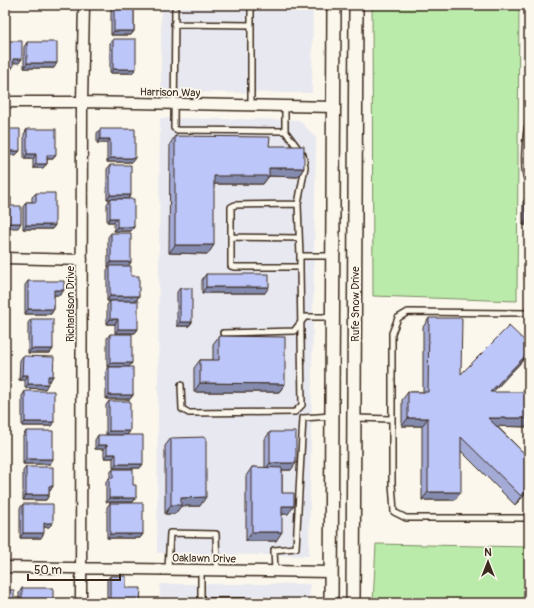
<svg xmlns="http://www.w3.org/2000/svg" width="534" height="608" viewBox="0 0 534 608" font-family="Pangolin,sans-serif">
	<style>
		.built { fill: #e8e8f0 }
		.green { fill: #bbebaa; stroke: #7b8a64 }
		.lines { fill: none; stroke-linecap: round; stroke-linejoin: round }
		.service-casing { stroke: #3b2a1e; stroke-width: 8 }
		.minor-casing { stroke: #3b2a1e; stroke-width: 13 }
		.secondary-casing { stroke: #3b2a1e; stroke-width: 16 }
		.service { stroke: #fbf7ec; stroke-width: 5 }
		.minor { stroke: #fbf7ec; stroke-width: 10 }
		.secondary { stroke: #fbf7ec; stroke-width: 13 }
		.wall { fill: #a3aad5; stroke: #3b2a1e }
		.shaded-wall { fill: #848bae; stroke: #3b2a1e }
		.building { fill: #bdc6f8; stroke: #3b2a1e }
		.labels { text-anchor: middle; stroke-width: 3.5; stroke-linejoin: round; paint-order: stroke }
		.street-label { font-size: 11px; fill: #3b2a1e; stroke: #fbf7ec }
	</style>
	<rect width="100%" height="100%" fill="#fbf7ec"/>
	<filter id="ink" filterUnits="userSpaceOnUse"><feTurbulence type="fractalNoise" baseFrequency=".025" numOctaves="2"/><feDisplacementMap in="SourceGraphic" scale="8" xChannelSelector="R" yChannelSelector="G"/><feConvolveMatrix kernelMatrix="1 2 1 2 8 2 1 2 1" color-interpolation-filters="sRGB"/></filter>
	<g filter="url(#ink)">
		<path class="built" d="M161 5H313L312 93 161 92Z
			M160 118 299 120 316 138 309 556 157 553Z
			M160 584H310L309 603H160Z"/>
		<path class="green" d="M372 5H519L517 301 373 296Z
			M376 544 529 547V603H373Z"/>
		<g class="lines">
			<defs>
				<path id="service" d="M175 5 174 128 177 130 285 131V106
					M528 5 529 26
					M174 24 251 25
					M251 105V5
					M529 120C526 133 521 173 529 183
					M285 131 303 155 305 167 298 204 300 256H332
					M298 204 235 205 231 207V237L299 238
					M231 237V266L235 267H300V256
					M529 313 408 312 398 318 392 333V483L394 512 406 518H529
					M223 333 294 331 305 317H332
					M181 385 182 409 189 413 295 412 302 405 300 267
					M355 418 392 419
					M168 569 170 533 216 534 217 570
					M275 571 274 550 296 548 303 418 332 416
					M201 601H265L269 603
					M201 603V570"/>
				<path id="minor" d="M5 102H82L334 107
					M5 258 82 260
					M5 567 331 572
					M81 603 82 102 84 5"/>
				<path id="secondary" d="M331 603 334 5
					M353 603 356 5"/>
			</defs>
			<use href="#service" class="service-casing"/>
			<use href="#minor" class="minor-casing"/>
			<use href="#secondary" class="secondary-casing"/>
			<use href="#service" class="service"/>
			<use href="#minor" class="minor"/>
			<use href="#secondary" class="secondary"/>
		</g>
		<path class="wall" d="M111 5H134V31L131 35H111Z
			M113 39 136 69 132 73H110V43Z
			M27 42 54 68H24V47Z
			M27 129 56 155 53 159H47V164L43 168H33V159H24V134Z
			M100 129 132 162H107V143H97V133Z
			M175 136 269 146 304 168 298 177 269 176 263 184H214L208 254 169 253 170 144Z
			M110 165 131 195 128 199 134 227 131 231H114V222H107V204L110 199H107V169Z
			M36 193 55 225 52 229H23V207L26 202H32V197Z
			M526 197 529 225H523V202Z
			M111 233 131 262 128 266 131 276 139 296 136 301H107V270L109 267H108V237Z
			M206 274 265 293H202V280Z
			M28 281 64 290 60 295H54V309L51 314H25V285Z
			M180 288 192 322 189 326H177V292Z
			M110 301 138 329 135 333H115V324H107V305Z
			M429 318 461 374 526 357 493 392 529 427 497 426 529 458V491L515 505 461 451 455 500H422V426H402V400L408 392H423V327Z
			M31 319 53 349 50 353H28V323Z
			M110 334 129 367 133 395 130 399H106V371L109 367H107V338Z
			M219 336 285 384 279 392H194V368L200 360H213V344Z
			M23 356 53 376 50 381H48L45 389 25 388V380H19L20 360Z
			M25 391 54 422 51 426H22V396Z
			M109 401 130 431 127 435H106V405Z
			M26 431 53 459 50 464H23V436Z
			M270 432 291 470H282V493L288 514H282L276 541H246V476L252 467 265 468V439Z
			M98 435 143 464 140 468H113V458H104V449H95V440Z
			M171 438 200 506H181L175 514H165V446Z
			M26 467 53 486 50 491H49V495L46 500H23V471Z
			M113 469 133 485 136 498 133 502H106V482L109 478H110V473Z
			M110 503 143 534 140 538H107V507Z
			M23 504 49 527H44L41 538H20V508Z
			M110 576 126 588 140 603H107V580Z
			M22 588 53 603H19V593Z"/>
		<path class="shaded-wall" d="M114 31H134L131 35H111Z
			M13 59H22L19 63H10Z
			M27 63H57L54 68H24Z
			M5 67H13L10 71H5Z
			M113 69H136L132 73H110Z
			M100 139H110L107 143H97Z
			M5 151H20L16 155H5Z
			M27 154H36L33 159H24Z
			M47 155H56L53 159H43Z
			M110 158H135L132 162H107Z
			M36 164H47L43 168H33Z
			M269 168H304L298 177 269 176 263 184H208L214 176Z
			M110 195H131L128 199H107Z
			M110 218H117L114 222H107Z
			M526 221H529V225H523Z
			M5 223H21L18 228H5Z
			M26 225H55L52 229H23Z
			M117 227H134L131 231H114Z
			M175 245H214L208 254 169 253Z
			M111 262H131L128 267H108Z
			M206 287H269L265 293H202Z
			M54 290H64L60 295H51Z
			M110 296H139L136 301H107Z
			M28 309H54L51 314H25Z
			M110 319H118L115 324H107Z
			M180 322H192L189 326H177Z
			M118 329H138L135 333H115Z
			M31 349H53L50 353H28Z
			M529 352V353L526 357 485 400 490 392Z
			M110 363H132L129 367H107Z
			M22 375H28L25 380H19Z
			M48 376H53L50 381H45Z
			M200 383 285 384 279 392H194Z
			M28 384H48L45 389 25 388Z
			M109 395H133L130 399H106Z
			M408 418H428L422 426H402Z
			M488 418H529V427L482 426Z
			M25 422H54L51 426H22Z
			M109 431H130L127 435H106Z
			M98 445H107L104 449H95Z
			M107 454H116L113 458H104Z
			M26 459H53L50 464H23Z
			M270 463H296L291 470H265Z
			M116 464H143L140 468H113Z
			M49 486H53L50 491H46Z
			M529 488V491L515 505 521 496Z
			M428 492H461L455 500H422Z
			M26 495H49L46 500H23Z
			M206 497 200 506H181L175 514H165L171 505 181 498Z
			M109 498H136L133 502H106Z
			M282 506H294L288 514H276Z
			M44 523H53L49 527H41Z
			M252 532H282L276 541H246Z
			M23 533H44L41 538H20Z
			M110 534H143L140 538H107Z"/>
		<path class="building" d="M114 5H134V31H114Z
			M113 39H136V69H113Z
			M5 41H22V59H13V67H5Z
			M27 42H57V63H27Z
			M5 129H20V151H5Z
			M27 129H56V155H47V164H36V154H27Z
			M100 129H135V158H110V139H100Z
			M175 136 270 137 269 146H304V168H269V176H214V245H175Z
			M110 165H131V195H110Z
			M36 193H55V225H26V202H36Z
			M5 197H11V206H21V223H5Z
			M526 197H529V221H526Z
			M110 199H134V227H117V218H110Z
			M111 233H131V262H111Z
			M110 266H131V276H139V296H110Z
			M206 274H269V287H206Z
			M28 281H64V290H54V309H28Z
			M180 288H192V322H180Z
			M110 301H138V329H118V319H110Z
			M429 318H462L461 374 509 326 529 345V352L490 392H529V418H488L529 458V488L521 496 461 437V492H428V418H408V392H428Z
			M31 319H53V349H31Z
			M110 334H132V363H110Z
			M219 336 285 337V384L200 383V360H219Z
			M23 356 54 357 53 376H48V384H28V375H22Z
			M109 367H133V395H109Z
			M25 391H54V422H25Z
			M109 401H130V431H109Z
			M26 431H53V459H26Z
			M270 432H296V463H270Z
			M98 435H143V464H116V454H107V445H98Z
			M206 437V497L181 498V505H171V438Z
			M26 467H53V486H49V495H26Z
			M252 467 282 468V493H294V506H282V532H252Z
			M113 469H133V485H136V498H109V478H113Z
			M110 503H143V534H110Z
			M23 504H53V523H44V533H23Z
			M110 576H126V588H141L140 603H110Z
			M22 588H53V603H22Z
			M5 590H14V603H5Z"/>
	</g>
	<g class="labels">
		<g class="street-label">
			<text transform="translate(170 92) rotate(1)" y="4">Harrison Way</text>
			<text transform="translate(70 304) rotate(-90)" y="4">Richardson Drive</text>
			<text transform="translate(355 304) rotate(-90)" y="4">Rufe Snow Drive</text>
			<text transform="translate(204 558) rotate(1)" y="4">Oaklawn Drive</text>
		</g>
	</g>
	<rect width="534" height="608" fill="none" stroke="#fbf7ec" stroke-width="20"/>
	<rect x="10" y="10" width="514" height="588" fill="none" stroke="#3b2a1e" stroke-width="1.5" filter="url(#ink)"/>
	<g transform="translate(488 562)" stroke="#fbf7ec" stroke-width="3" paint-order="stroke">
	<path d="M0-3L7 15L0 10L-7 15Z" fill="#3b2a1e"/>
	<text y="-6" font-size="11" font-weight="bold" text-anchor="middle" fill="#3b2a1e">N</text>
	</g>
	<path d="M28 574v6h92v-6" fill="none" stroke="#3b2a1e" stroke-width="2"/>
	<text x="34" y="574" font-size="12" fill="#3b2a1e" stroke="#fbf7ec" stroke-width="3" paint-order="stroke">50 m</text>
</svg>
